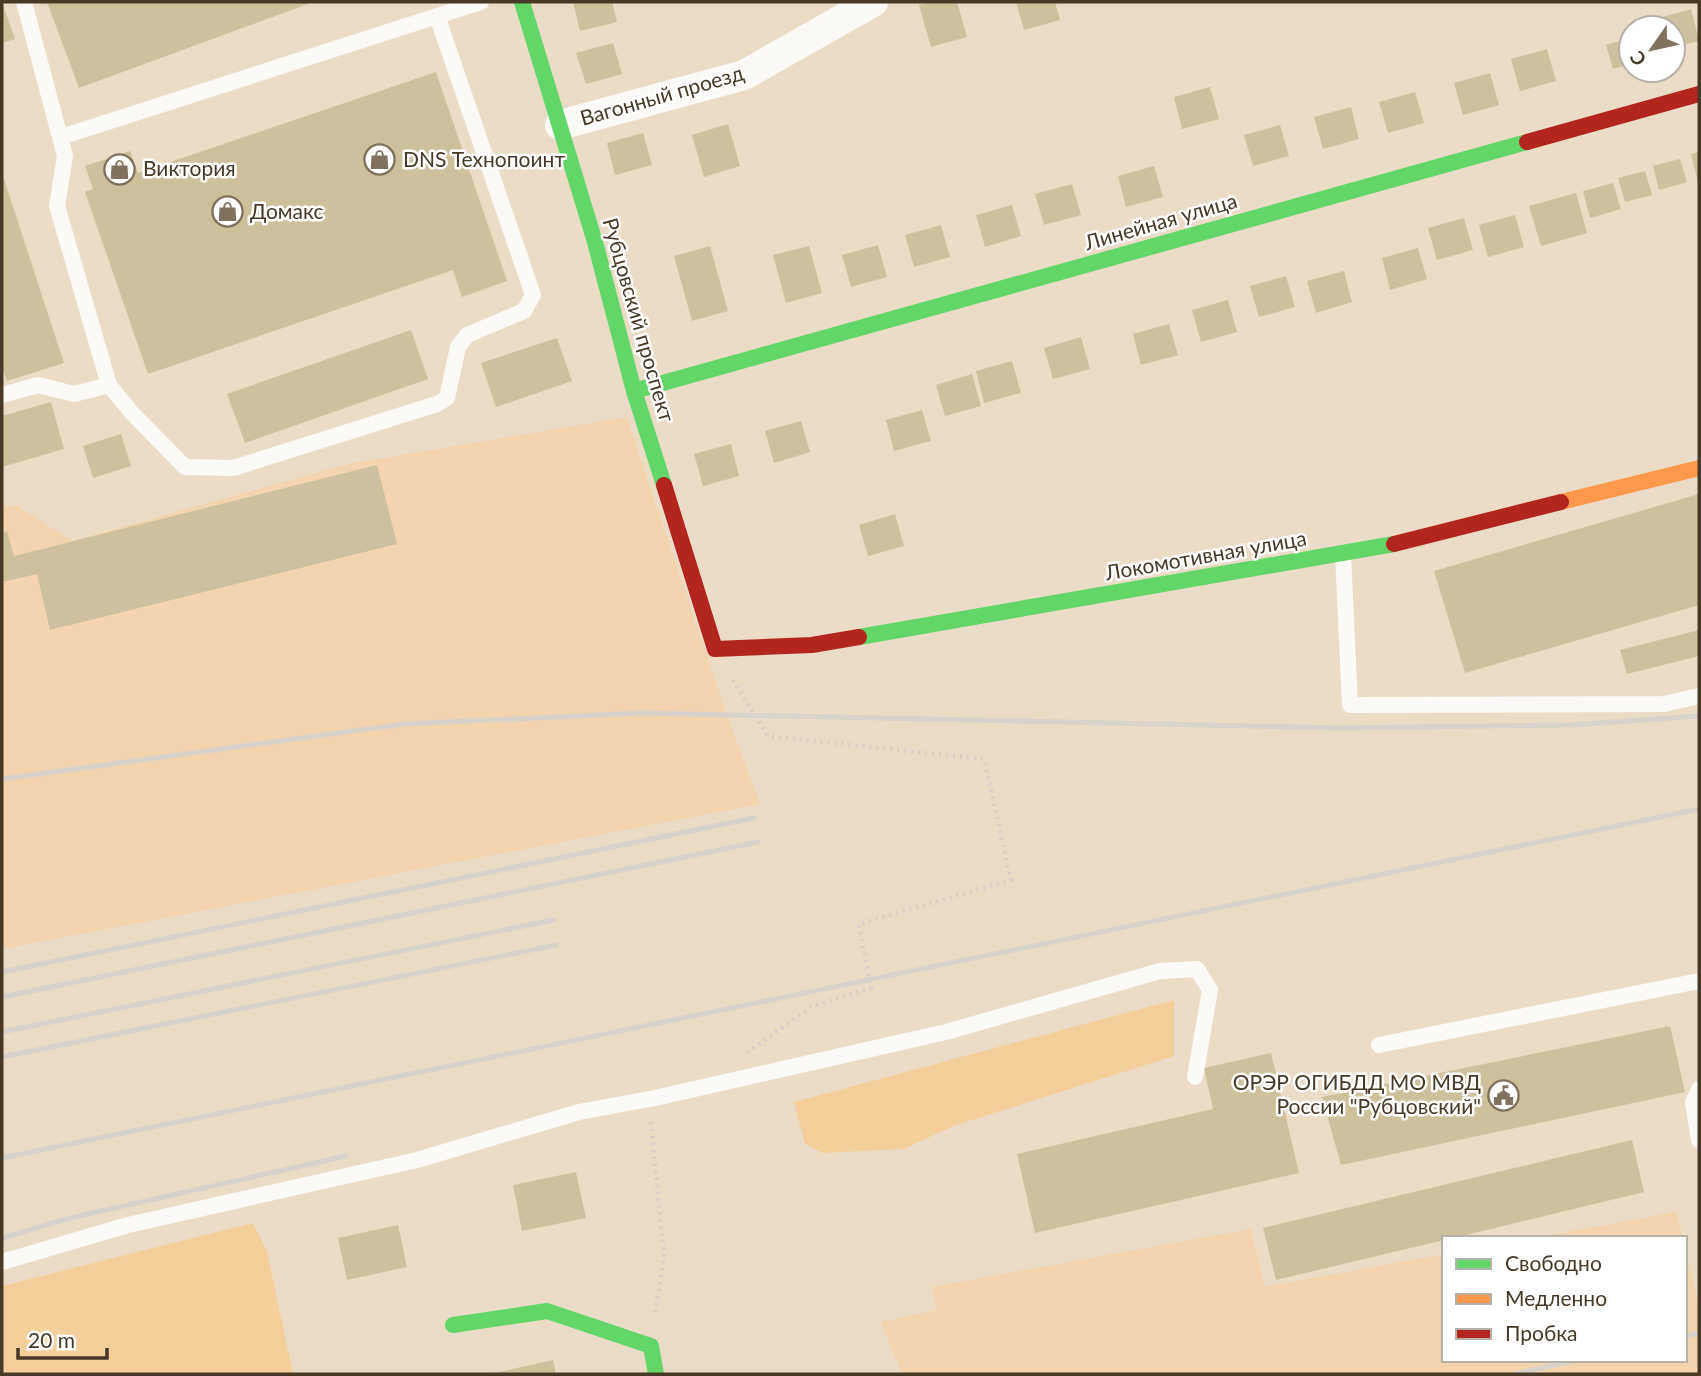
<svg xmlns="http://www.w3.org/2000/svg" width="1701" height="1376" viewBox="0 0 1701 1376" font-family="Lato,sans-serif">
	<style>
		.built { fill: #f2d5ae }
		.green { fill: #f4cf99 }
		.building { fill: #cdc09c }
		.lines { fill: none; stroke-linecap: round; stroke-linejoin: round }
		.path { stroke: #d4cfc9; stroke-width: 4.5; stroke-dasharray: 2 5; stroke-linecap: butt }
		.lane { stroke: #fcfaf7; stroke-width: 16 }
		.street { stroke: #fcfaf7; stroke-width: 30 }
		.fast { stroke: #63d668; stroke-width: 16 }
		.slow { stroke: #ff974d; stroke-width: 16 }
		.jam { stroke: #b3261e; stroke-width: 16 }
		.rail { stroke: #d7d2cb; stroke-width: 5 }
		.labels { text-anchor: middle; stroke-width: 5; stroke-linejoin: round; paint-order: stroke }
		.street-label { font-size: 21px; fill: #473926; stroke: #fff }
		.poi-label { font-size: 21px; fill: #473926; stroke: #fff; text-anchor: start }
	</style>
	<rect width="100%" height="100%" fill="#ebdcc7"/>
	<path class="built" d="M627 417 727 715 760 804 2 949V508L16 505 72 541 348 464Z
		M1677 1212 1683 1238H1534Z
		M1251 1229 1265 1287 1444 1254V1360H1685V1248L1699 1307V1374H902L881 1322 937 1310 932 1287Z"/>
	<path class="green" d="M1174 1000V1056L953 1126 904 1149 822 1153 805 1144 794 1102Z
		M253 1223 267 1251 293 1374H2V1286Z"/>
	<path class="building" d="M2 2 15 39 2 43Z
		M47 2H313L79 88Z
		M573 2H612L617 22 580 31Z
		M931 2H957L967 37 931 47 919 5Z
		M1016 2H1055L1060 20 1024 30Z
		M1691 9 1699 41 1673 48V28H1657L1655 19Z
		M1631 38V64L1613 69 1606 45Z
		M613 43 622 74 586 84 576 53Z
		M1547 49 1556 81 1520 91 1511 59Z
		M436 72 507 281 462 297 453 270 148 374 85 192 93 189 85 166 130 151 138 173Z
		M1490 73 1499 105 1463 115 1454 83Z
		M1210 87 1219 119 1182 129 1174 97Z
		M1415 92 1424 123 1388 133 1379 102Z
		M1351 107 1359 139 1323 149 1314 117Z
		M728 124 740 166 704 177 692 135Z
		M1280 125 1289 156 1253 166 1244 135Z
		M643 133 652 165 615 175 607 143Z
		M1699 152V182H1698L1691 154Z
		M1680 159 1687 182 1659 190 1653 166Z
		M1154 166 1163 197 1126 207 1118 176Z
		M1645 171 1652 195 1625 202 1618 178Z
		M2 173 64 363 7 381 2 366Z
		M1613 183 1621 209 1590 218 1583 191Z
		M1072 184 1081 215 1044 225 1035 194Z
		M1576 193 1587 233 1541 246 1529 206Z
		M1012 205 1021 236 985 247 976 215Z
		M1515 215 1524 247 1488 257 1479 225Z
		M1464 218 1473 250 1437 260 1428 228Z
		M941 225 950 257 914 267 905 235Z
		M878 245 887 277 851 287 842 255Z
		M710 246 728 311 692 321 674 256Z
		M809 246 822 293 786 303 773 255Z
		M1418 248 1427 279 1390 290 1382 258Z
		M1344 271 1352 302 1316 313 1307 281Z
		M1286 276 1295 307 1259 317 1250 286Z
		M1228 300 1237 332 1201 342 1192 310Z
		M1169 324 1178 355 1141 365 1133 334Z
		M411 330 428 379 245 443 227 394Z
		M1081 337 1090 369 1053 379 1044 348Z
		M557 338 572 381 496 407 481 363Z
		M1012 361 1021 393 984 403 976 371Z
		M972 374 981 406 945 416 936 385Z
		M51 402 64 449 2 467V416Z
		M922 410 931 441 894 451 886 420Z
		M801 421 810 452 774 463 765 431Z
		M121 434 131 466 93 478 83 446Z
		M731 444 739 476 703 486 694 454Z
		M377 465 397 544 50 630 37 574 2 582V533L7 531 14 556Z
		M1699 494V605L1465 673 1434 571Z
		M895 514 904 546 868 556 859 525Z
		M1699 630V656L1627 674 1620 650Z
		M1670 1026 1685 1092 1341 1165 1322 1097Z
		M1271 1053 1299 1173 1035 1233 1017 1154 1213 1109 1204 1068Z
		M1632 1140 1644 1192 1453 1238H1444V1240L1276 1280 1263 1228Z
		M576 1172 586 1218 522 1231 513 1185Z
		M398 1225 407 1267 347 1280 338 1238Z
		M553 1360 556 1374H494V1373Z"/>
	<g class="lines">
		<path class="path" d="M733 680 768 736 984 759 1011 880 859 924 871 988 811 1007 748 1052
			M651 1122 664 1257 655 1314"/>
		<path class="lane" d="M24 2 65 156 57 206 109 385 132 413 185 467 233 468 437 404 447 398 458 347 467 335 524 311 533 295 437 16
			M61 137 481 2
			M2 395 38 385 74 394 109 385
			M1343 554 1350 705 1664 704 1699 696
			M1379 1045 1699 981
			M1699 1089 1693 1102 1699 1140
			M2 1262 128 1225 417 1160 579 1112 655 1098 946 1032 1160 971 1197 969 1210 990 1195 1077"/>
		<path class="street" d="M560 125 744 75 873 2"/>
		<path class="fast" d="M522 2 595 242 634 391 664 485
			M634 391 1527 142
			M859 637 1394 544
			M453 1325 547 1311 651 1346 656 1374"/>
		<path class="slow" d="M1561 502 1699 468"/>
		<path class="jam" d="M1527 142 1699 94
			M664 485 715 649 812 645 859 637
			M1394 544 1561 502"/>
		<path class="rail" d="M2 779 404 724 641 713 1338 728 1572 725 1699 716
			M2 972 754 818
			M2 997 758 842
			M2 1032 553 920
			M2 1057 556 945
			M2 1158 1699 809
			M2 1238 70 1218 346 1156
			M1685 1336 1699 1333
			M1515 1374 1577 1360"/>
	</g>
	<defs>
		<symbol id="shop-ring" viewBox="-11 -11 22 22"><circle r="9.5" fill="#fff" stroke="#80725e" stroke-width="1.5"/><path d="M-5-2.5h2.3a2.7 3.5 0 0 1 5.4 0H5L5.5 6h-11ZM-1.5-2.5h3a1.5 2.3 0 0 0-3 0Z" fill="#80725e"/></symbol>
		<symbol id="civic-ring" viewBox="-11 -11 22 22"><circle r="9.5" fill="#fff" stroke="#80725e" stroke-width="1.5"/><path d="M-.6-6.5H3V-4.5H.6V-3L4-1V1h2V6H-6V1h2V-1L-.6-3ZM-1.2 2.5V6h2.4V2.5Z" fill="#80725e"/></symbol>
	</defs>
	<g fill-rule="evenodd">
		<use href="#shop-ring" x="362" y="142" width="35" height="35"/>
		<use href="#shop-ring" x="102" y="152" width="35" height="35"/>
		<use href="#shop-ring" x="210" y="194" width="35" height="35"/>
		<use href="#civic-ring" x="1486" y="1078" width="35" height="35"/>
	</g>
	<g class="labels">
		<g class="street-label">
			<text transform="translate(662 96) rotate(-16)" y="7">Вагонный проезд</text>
			<text transform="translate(1161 222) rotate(-16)" y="7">Линейная улица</text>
			<text transform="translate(638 320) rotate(74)" y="7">Рубцовский проспект</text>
			<text transform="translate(1206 556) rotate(-10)" y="7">Локомотивная улица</text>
		</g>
		<g class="poi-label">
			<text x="403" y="167">DNS Технопоинт</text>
			<text x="143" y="176">Виктория</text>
			<text x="250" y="219">Домакс</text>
			<text x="1481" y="1090" text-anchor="end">ОРЭР ОГИБДД МО МВД<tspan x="1481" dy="24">России "Рубцовский"</tspan></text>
		</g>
	</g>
	<rect width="1701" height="1376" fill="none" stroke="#473926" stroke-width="7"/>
	<rect x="1442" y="1236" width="245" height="126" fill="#ffffff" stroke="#b5b0a8" stroke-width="2"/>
	<rect x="1456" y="1259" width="35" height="10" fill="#63d668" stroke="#b5b0a8" stroke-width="2"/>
	<text x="1505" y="1271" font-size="21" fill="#473926">Свободно</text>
	<rect x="1456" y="1294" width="35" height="10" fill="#ff974d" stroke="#b5b0a8" stroke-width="2"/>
	<text x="1505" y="1306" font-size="21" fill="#473926">Медленно</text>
	<rect x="1456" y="1329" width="35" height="10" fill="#b3261e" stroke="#b5b0a8" stroke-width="2"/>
	<text x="1505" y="1341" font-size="21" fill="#473926">Пробка</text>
	<g transform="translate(1652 49) rotate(236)"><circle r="33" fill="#ffffff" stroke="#b5b0a8" stroke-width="2"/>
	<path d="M0-5L12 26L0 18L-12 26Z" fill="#80725e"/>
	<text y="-10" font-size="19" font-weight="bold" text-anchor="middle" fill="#473926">С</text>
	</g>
	<path d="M18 1348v10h89v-10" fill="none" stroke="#473926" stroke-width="3.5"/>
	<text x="28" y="1348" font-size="21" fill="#473926" stroke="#ffffff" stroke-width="5" paint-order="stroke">20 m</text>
</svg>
